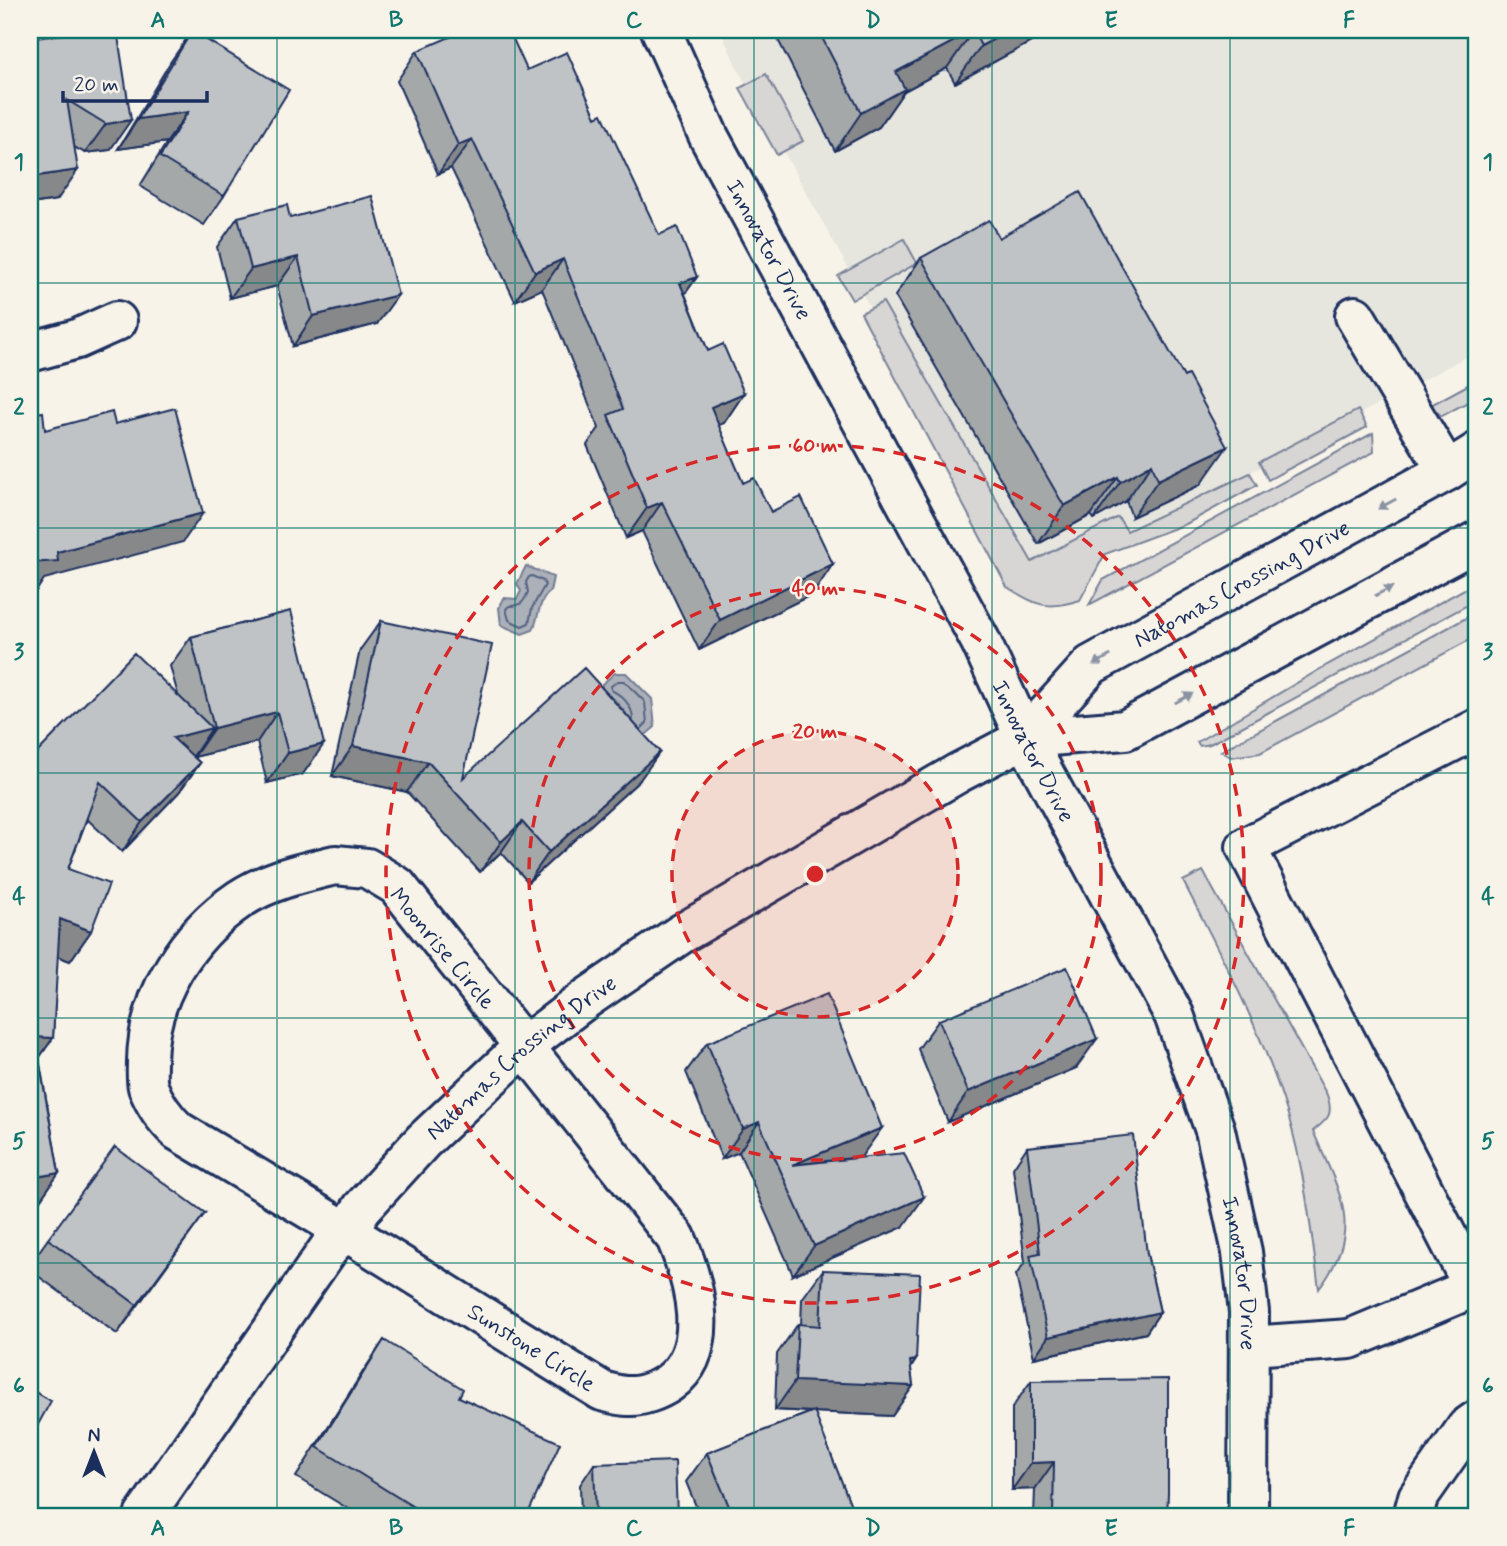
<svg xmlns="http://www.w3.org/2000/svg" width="1507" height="1546" viewBox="0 0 1507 1546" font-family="Mynerve,sans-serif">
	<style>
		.built { fill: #e6e5de }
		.green { fill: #d7d6d4; stroke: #798299; stroke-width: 2 }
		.water { fill: #acb0b9; stroke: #727c95; stroke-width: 2 }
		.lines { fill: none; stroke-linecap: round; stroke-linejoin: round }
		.shore { stroke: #556382; stroke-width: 2 }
		.minor-casing { stroke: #1b2f5e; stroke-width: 44 }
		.minor { stroke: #f7f3e8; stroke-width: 38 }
		.wall { fill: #a5a8a9; stroke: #1b2f5e; stroke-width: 2 }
		.shaded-wall { fill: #86888a; stroke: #1b2f5e; stroke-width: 2 }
		.building { fill: #c0c3c5; stroke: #1b2f5e; stroke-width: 2 }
		.oneway { fill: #8991a3 }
		.grid { fill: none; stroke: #0f766e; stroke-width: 2; stroke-opacity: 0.55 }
		.ring { fill: none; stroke: #d62828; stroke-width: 3.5; stroke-dasharray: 12 9 }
		.labels { text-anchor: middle; stroke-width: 5; stroke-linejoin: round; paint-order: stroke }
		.street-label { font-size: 23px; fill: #1b2f5e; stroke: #f7f3e8 }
		.centre { fill: #d62828; stroke: #f7f3e8; stroke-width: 3.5 }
		.ring-label { font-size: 21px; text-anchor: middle; font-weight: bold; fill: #d62828; stroke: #f7f3e8; stroke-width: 5; stroke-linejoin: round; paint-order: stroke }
		.neatline { fill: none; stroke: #0f766e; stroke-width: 2.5 }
		.grid-label { font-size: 23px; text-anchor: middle; font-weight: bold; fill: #0f766e }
	</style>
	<rect width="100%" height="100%" fill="#f7f3e8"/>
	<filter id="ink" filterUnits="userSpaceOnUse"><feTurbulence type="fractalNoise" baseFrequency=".0143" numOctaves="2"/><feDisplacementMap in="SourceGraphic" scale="14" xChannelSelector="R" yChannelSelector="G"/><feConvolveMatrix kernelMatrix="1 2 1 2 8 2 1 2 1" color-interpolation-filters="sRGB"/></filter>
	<g filter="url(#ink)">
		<path class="built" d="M720 30H1477V351L1070 569 1016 572 737 67Z"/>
		<path class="green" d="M766 74 803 141 777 155 740 88Z
			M904 239 917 263 852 300 838 276Z
			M883 302 1032 562 1118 517 1127 531 1250 473 1257 485 1186 524 1105 554 1080 600C1046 611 1036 605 1007 587L861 313Z
			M1477 380V397L1442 416 1429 406Z
			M1358 410 1367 427 1268 480 1259 462Z
			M1373 433 1374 452 1089 605 1103 580Z
			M1477 582V600L1210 744 1200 746 1197 742 1327 665Z
			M1477 612V636L1260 753 1231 757 1221 751Z
			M1203 871 1327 1095C1334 1115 1328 1119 1313 1131 1340 1194 1365 1228 1319 1289 1311 1231 1305 1172 1288 1115 1263 1033 1222 957 1183 881Z"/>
		<path class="water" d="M526 566 553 577 550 592C538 601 539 617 533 630L522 634 501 625 499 608 504 598 517 599 521 591 517 584Z
			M615 673H626L652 699 655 727 642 738 626 725V713L614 699H608L602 692V684Z"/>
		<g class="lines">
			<path class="shore" d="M532 576 543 581 545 585 532 608 529 623 522 626 509 620 506 609 509 606C520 606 524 603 528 592L526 582 529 577Z
				M633 720C633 706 622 695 611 690V686L618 681H624L645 702 647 723 641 729"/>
			<defs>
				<g id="minor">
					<path id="s1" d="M661 30 709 137 981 642 1025 738 1174 1015 1215 1130 1242 1252 1249 1312 1248 1516"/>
					<path d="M1355 316 1447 471"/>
					<path d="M30 352 77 339 117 321"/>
					<path d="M1477 729 1246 847 1477 1294"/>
					<path d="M1025 738 1125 730 1477 541"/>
					<path d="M335 865 367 868 397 886 676 1238C694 1281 714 1350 669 1383 659 1390 641 1397 628 1396 620 1396 610 1393 602 1391L347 1232 178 1131C164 1118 155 1105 148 1087 146 1079 147 1069 147 1061 148 996 187 935 240 899 269 880 301 873 335 865Z"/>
					<path d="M1249 1346 1350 1339 1477 1286"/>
					<path id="s2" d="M144 1516 332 1244 347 1232 362 1208 423 1141 524 1046 587 998 681 934 958 773 1025 738 1091 665 1447 471 1477 452"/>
					<path d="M1413 1516 1418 1497 1467 1427 1477 1420"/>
				</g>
			</defs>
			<use href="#minor" class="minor-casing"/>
			<use href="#minor" class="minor"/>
		</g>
		<path class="wall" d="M91 30 110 150 85 153 74 147 57 200 30 204Z
			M773 30H1053L955 83 947 68 904 91 879 127 835 151Z
			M192 31 224 196 204 225 140 186 167 142 118 149 171 61Z
			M417 51 527 70 596 117 659 235 697 277 685 294 708 351 744 393 724 423 718 425 743 483 771 512 813 594 699 650 642 531 626 538 587 445 599 428 542 289 515 301 451 168 438 174 397 81Z
			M238 217 290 218 377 324 293 346 277 286 230 298 217 247Z
			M999 238 1200 485 1132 517 1126 501 1094 519 1091 515 1038 544 895 296 921 258Z
			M291 611 303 774 267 783 257 742 194 757 200 763 179 792 122 852 87 819 68 869 91 931 70 961 57 956 53 1038 39 1058 59 1173 38 1203 30 1204V760L178 695 170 666 191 637Z
			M381 621 463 778 639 781 528 882 501 852 480 872 407 792 332 776 360 650Z
			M939 1020 1076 1068 948 1122 918 1049Z
			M707 1043 861 1157 903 1227 793 1275 739 1152 722 1159 686 1072Z
			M1027 1147 1147 1254 1160 1312 1146 1333 1034 1358 1016 1275 1025 1262 1013 1168Z
			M205 1213 117 1334 30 1270V1264L48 1239Z
			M823 1270 916 1360 911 1368 913 1386 892 1416 814 1412 855 1516H700L686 1482 707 1453 811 1412 775 1410 777 1354 798 1324 801 1325 802 1299Z
			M384 1340 459 1397 527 1516H360L296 1477 364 1370Z
			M1031 1381 1167 1516H1034L1035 1489 1012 1490V1408Z
			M594 1464 677 1516H581L580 1485Z"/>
		<path class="shaded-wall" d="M1011 30H1053L955 83 981 46Z
			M973 31 947 68 904 91 879 127 835 151 861 113 896 72Z
			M188 112 167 142 118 149 138 119Z
			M131 120 110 150 85 153 106 124Z
			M472 139 451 168 438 174 458 145Z
			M78 170 57 200 30 204V177Z
			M298 257 277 286 230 298 251 269Z
			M563 259 542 289 515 301 535 272Z
			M697 277 676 306 680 283Z
			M398 295 377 324 293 346 313 316Z
			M744 393 724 423 690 437 711 407Z
			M1227 447 1200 485 1132 517 1158 480Z
			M1152 464 1126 501 1094 519 1120 482Z
			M1118 477 1091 515 1038 544 1064 506Z
			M662 502 642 531 626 538 647 508Z
			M203 513 183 542 44 579 37 590 30 591V563L57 552Z
			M833 564 813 594 699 650 720 620Z
			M277 712 257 742 194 757 214 728Z
			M212 728 192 758 173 738Z
			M324 744 303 774 267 783 288 753Z
			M353 746 428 762 407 792 332 776Z
			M660 752 639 781 528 882 549 852Z
			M200 763 179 792 122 852 142 822Z
			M522 822 501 852 480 872 501 842Z
			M60 919 91 931 70 961 39 949Z
			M35 1037 53 1038 32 1068Z
			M1097 1039 1076 1068 948 1122 968 1092Z
			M759 1122 739 1152 722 1159 743 1129Z
			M882 1128 861 1157 792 1165Z
			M59 1173 38 1203 30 1204V1178Z
			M924 1197 903 1227 793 1275 814 1246Z
			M205 1213 184 1242 117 1334 137 1305Z
			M1160 1312 1146 1333 1034 1358 1048 1337Z
			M916 1360 898 1385 913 1386 892 1416 775 1410 795 1381Z
			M1054 1462 1035 1489 1012 1490 1031 1463Z"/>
		<path class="building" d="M91 30H117L131 120 106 124 67 100 78 170 30 177V39Z
			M466 30H509L527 70 567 52 596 117 602 114 659 235 677 227 697 277 680 283 708 351 723 344 744 393 711 407 743 483 754 478 771 512 801 497 833 564 720 620 662 502 647 508 608 415 623 409 563 259 535 272 472 139 458 145 417 51Z
			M818 30H1011L981 46 973 31 896 72 905 89 861 113Z
			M192 31 289 90 224 196 160 157 188 112 138 119Z
			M1080 192 1184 377 1188 375 1227 447 1158 480 1152 464 1120 482 1118 477 1064 506 921 258 989 220 999 238Z
			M372 196 398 295 313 316 298 257 251 269 238 217 287 205 290 218Z
			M175 408 203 513 57 552 58 561 30 563V414L43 412 45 430 112 412 115 424Z
			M291 611 324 744 288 753 277 712 214 728 191 637Z
			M381 621 492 645 463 778 584 668 660 752 549 852 522 822 501 842 428 762 353 746Z
			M134 653 212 728 173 738 200 763 142 822 100 782 68 869 109 884 91 931 60 919 53 1038 35 1037 59 1173 30 1178V760Z
			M1067 967 1097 1039 968 1092 939 1020Z
			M827 994 882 1128 792 1165 904 1153 924 1197 814 1246 759 1122 743 1129 707 1043Z
			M1133 1135 1147 1254 1160 1312 1048 1337 1030 1255 1040 1253 1027 1147Z
			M115 1147 205 1213 137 1305 48 1239Z
			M823 1270 920 1274 916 1360 910 1361 913 1386 795 1381 798 1324 820 1326Z
			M384 1340 463 1389 459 1397 560 1443 527 1516H428L317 1447Z
			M1168 1379V1493L1167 1516H1053L1054 1462 1031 1463V1381Z
			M30 1389 51 1401 30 1439Z
			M814 1411 855 1516H733L707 1453Z
			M675 1461 677 1516H596L594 1464Z"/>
		<defs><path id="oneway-solid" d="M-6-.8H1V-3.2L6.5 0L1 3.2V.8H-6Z" transform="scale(1.75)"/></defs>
		<g class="oneway">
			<use href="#oneway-solid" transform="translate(1387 504) rotate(151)"/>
			<use href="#oneway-solid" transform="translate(1384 591) rotate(-28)"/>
			<use href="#oneway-solid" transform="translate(1102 660) rotate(151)"/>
			<use href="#oneway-solid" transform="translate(1184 698) rotate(-28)"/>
		</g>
	</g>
	<path class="grid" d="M277 30V1516M515 30V1516M754 30V1516M992 30V1516M1230 30V1516M30 283H1477M30 528H1477M30 773H1477M30 1018H1477M30 1263H1477"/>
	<circle cx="815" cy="874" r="143" fill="#d62828" fill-opacity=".12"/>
	<g class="ring">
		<circle cx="815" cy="874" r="143"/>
		<circle cx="815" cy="874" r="286"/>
		<circle cx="815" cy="874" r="429"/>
	</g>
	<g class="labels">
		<g class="street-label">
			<text dy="8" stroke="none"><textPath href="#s1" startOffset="245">Innovator Drive</textPath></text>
			<text dy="8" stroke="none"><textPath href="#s2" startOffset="1466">Natomas Crossing Drive</textPath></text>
			<text dy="8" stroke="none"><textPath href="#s1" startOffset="812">Innovator Drive</textPath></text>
			<text transform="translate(443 948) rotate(50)" y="8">Moonrise Circle</text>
			<text dy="8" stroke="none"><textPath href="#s2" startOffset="598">Natomas Crossing Drive</textPath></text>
			<text dy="8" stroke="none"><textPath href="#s1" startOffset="1379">Innovator Drive</textPath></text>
			<text transform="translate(532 1347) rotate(32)" y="8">Sunstone Circle</text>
		</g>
	</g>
	<circle cx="815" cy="874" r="10" class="centre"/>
	<g class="ring-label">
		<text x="815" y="452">60 m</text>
		<text x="815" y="595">40 m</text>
		<text x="815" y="738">20 m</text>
	</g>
	<rect width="1507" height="1546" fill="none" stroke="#f7f3e8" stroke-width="77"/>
	<g transform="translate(94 1452)" stroke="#f7f3e8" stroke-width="5" paint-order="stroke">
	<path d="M0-5L12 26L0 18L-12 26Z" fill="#1b2f5e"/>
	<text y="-10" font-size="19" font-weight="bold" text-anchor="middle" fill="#1b2f5e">N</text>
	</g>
	<path d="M63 91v10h144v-10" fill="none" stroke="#1b2f5e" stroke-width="3.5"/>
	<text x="74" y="91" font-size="21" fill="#1b2f5e" stroke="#f7f3e8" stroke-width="5" paint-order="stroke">20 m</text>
	<rect x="38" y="38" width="1430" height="1470" class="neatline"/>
	<g class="grid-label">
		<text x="158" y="27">A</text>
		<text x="396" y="27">B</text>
		<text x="634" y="27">C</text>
		<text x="873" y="27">D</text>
		<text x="1111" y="27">E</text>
		<text x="1349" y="27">F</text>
		<text x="19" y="169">1</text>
		<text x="1488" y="169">1</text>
		<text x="19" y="414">2</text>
		<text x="1488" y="414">2</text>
		<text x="19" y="659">3</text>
		<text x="1488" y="659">3</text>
		<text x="19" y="903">4</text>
		<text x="1488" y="903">4</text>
		<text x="19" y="1148">5</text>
		<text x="1488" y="1148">5</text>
		<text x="19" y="1393">6</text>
		<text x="1488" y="1393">6</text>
		<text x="158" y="1535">A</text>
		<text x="396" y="1535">B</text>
		<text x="634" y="1535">C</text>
		<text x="873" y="1535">D</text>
		<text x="1111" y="1535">E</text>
		<text x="1349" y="1535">F</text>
	</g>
</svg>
